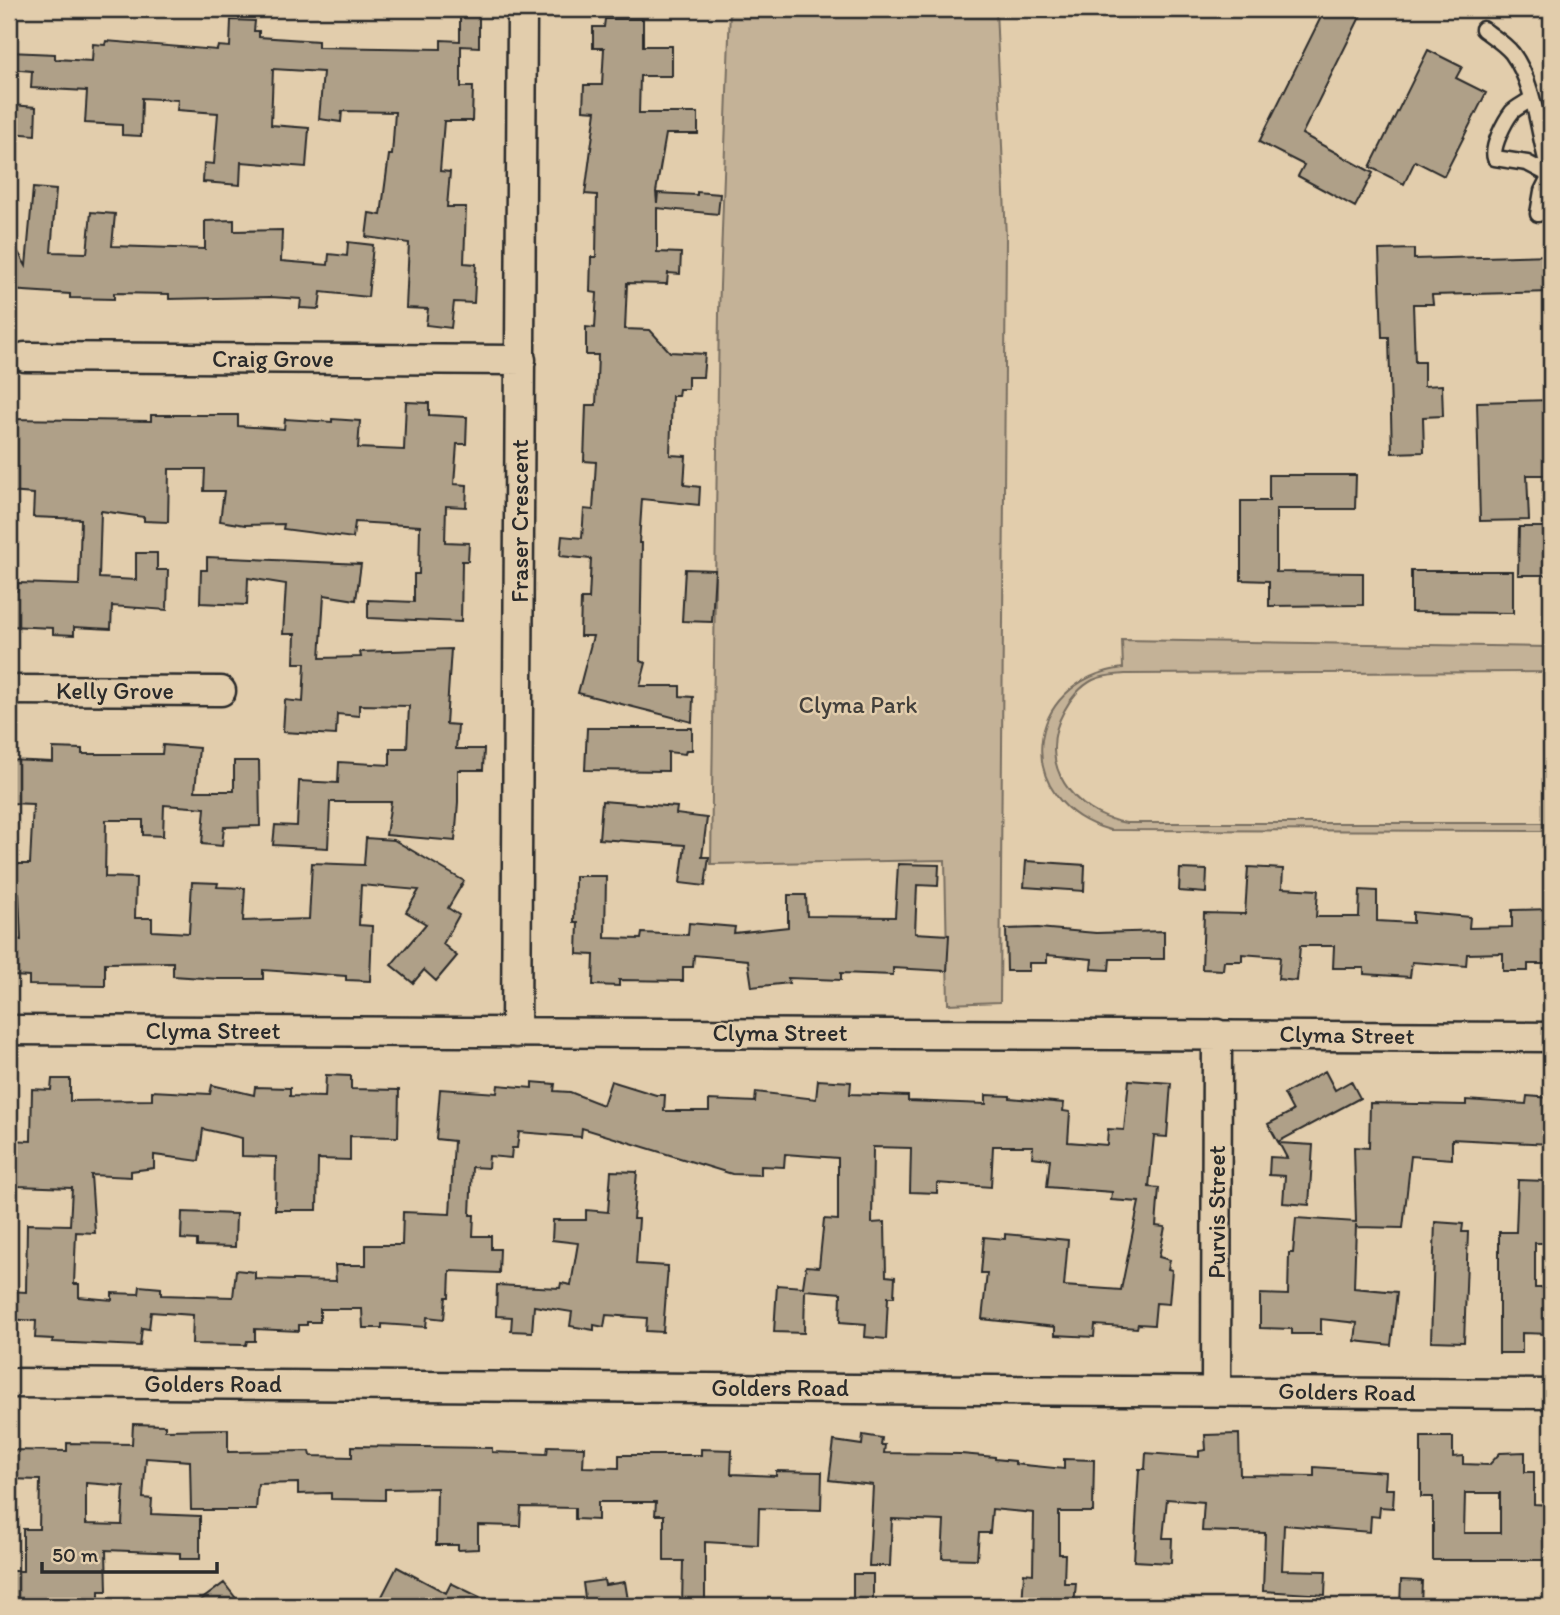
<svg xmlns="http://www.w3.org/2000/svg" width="1560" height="1615" viewBox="0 0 1560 1615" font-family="Itim,sans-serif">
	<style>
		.green { fill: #c4b297; stroke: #786e61; stroke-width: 2 }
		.building { fill: #afa088; stroke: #2b2b2b; stroke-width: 2; fill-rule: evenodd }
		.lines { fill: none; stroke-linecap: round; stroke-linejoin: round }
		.lane-casing { stroke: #2b2b2b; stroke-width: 19 }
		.street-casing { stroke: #2b2b2b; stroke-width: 33 }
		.lane { stroke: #e2cdac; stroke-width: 14 }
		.street { stroke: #e2cdac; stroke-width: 28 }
		.labels { text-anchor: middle; stroke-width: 5; stroke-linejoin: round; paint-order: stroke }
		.street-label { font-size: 24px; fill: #2b2b2b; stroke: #e2cdac }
		.park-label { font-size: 24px; fill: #423f3b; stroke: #e2cdac }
	</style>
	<rect width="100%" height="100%" fill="#e2cdac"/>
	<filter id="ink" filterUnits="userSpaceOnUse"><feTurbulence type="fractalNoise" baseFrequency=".0143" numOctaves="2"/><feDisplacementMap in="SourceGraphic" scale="14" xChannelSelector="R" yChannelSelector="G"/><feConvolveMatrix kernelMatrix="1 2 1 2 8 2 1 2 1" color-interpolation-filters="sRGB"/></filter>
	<g filter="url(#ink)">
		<path class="green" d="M730 9H996L1006 238 1000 1002 948 1004 945 860 711 864 719 313Z
			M1122 640 1551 647V672L1125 674C1115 675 1103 675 1093 680 1081 686 1070 699 1064 711 1035 763 1073 814 1126 823H1551V831L1110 830C1011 803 1022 681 1123 668Z"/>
		<path class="building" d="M1325 9H1364L1302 134 1373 173 1355 207 1298 176 1304 165 1259 142Z
			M460 15H479V47L461 46V87H473L472 121H444L440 171 450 172 447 207H466L464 263 476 264 474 303 454 302 451 328 426 325 428 309 406 308 409 243 366 237 369 213 381 215 389 155H392L395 112 342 111 341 122 319 119 323 72 273 69 271 125 309 128 306 167 241 162 240 185 203 182 204 163 214 164 218 113 177 110 178 100 142 98 141 136 122 135V125L85 123 87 91 31 88 32 71 9 69V52L55 54V59L92 61 93 44 105 45 106 41 217 50 218 46 230 47 231 20 255 21 254 31H259V37L318 41V47L441 49V40L460 41Z
			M605 19H643V46H672V76H640L639 113H698V134H666L656 192 657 203 658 193 697 195V192L720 194 718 214 657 208V252L681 253 680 274 668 273 667 284 627 283 625 329 650 330 670 352 705 354 703 377H688V389H679L678 396H672L670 455 686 456 684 485 700 487 699 505 642 499 639 543H642L640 661 646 663 640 686H680V696L693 697 692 722 578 693 593 636H580L581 599H589L591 559 560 556 562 536 582 538 584 509 593 510 596 462 584 461 586 405H596L598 355H586V327L595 328 597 293 590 292 591 257H596L597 195 585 194 596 111 583 110 584 85H602L604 48H593V27H604Z
			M1428 50 1462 67 1456 78 1486 93 1444 176 1415 161 1404 184 1370 167Z
			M12 105 36 107 35 135 10 133Z
			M33 188 56 190 51 252 87 253 91 212 115 214 112 246 205 249V221L234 220V231L282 230 281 261 328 265 329 254 347 256 348 242 373 245 368 297 321 292 319 309 300 308 301 299 270 297 169 299V294L114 293V299L70 298V294L9 290V236L26 266Z
			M1414 249V259L1551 255V292L1432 295 1433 304H1413L1415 362H1424V386L1442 385 1443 416 1423 417 1424 452 1392 453 1389 337H1382L1379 250Z
			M1551 400V475H1527L1529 520 1480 521 1477 402Z
			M406 402 429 403V415L467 417 466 444H457L454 484 467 485 466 507 446 506 445 542 469 543 468 561H462L461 622 368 618V600L414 602V574H419L420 526 355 522 353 538 283 529 284 524 245 525 220 521 224 491H204L205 469H169L168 522 144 521V517L101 511 99 578 136 580V553H157V570H168L167 610 112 606 111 629 74 627V635L53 634V628L9 626V591H17L18 583 79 585 81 519 33 517 34 494 9 492V419L151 421V415H238V426L284 429 285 419 332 422V419L360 421 358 448 404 450Z
			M1269 475H1356L1355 509H1276V572L1363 573V605L1269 606V581L1241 580V501H1269Z
			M1519 527H1551V575H1518Z
			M207 557 361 564 356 600 324 595 320 658 361 657 360 652 451 649 446 724 458 725 456 749H484L483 770H458V802L455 841 386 835 391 802H330L328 848 273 845 275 825 297 826 299 781 338 783 339 762 390 765V748H407L409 706 359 705V716L337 714 336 735 283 732 285 700 303 702 305 663H294L295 634H283L286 584 248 578 247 605 200 603 201 570H207Z
			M685 569 715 570 712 622 682 621Z
			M1411 571H1513V613L1411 612Z
			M587 728H692V750H686L685 754 668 752V771L585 770Z
			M163 745 199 748 195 791H234V761H259L260 826 224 827 222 846 202 844 205 808 164 805 163 836 143 835V820H106L105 877 136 878 135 918H152V931L189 933 192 882 218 883 217 887 245 888 243 921 309 919 312 863 364 865 366 838 394 840 464 881 448 908 459 915 443 944 457 956 436 981 424 970 413 983 391 965 426 924 406 912 419 890 361 885 359 925 372 926 370 981 346 980V976L263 970V979H218L173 976V962L105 963V986L29 985V977L14 976 16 939 21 940 19 893H9V864H30L33 804 9 803V760L53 762V748L82 749V754H162Z
			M602 801 677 807 676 814 707 818 702 857H709L705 886 680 883 685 845 599 839Z
			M1026 861 1085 865 1084 891 1024 887Z
			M898 864 939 865 938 886 917 885 915 933 949 935 947 971 893 968V975L841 973V980L788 978 789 983 752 987 748 960 694 955 693 967H683V981L619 980V986L593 985 594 955 577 954 578 922H574L575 876H606L605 938 641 939 642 933 688 935 689 923 735 927 734 933 788 927V895H806L807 916 895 917Z
			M1248 867 1283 869 1282 888 1318 890 1316 917H1359L1360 890 1377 891V921L1413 923V912L1470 917 1469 928 1512 927V910L1551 909V964H1528V971H1503V953L1467 954 1466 966 1412 962 1410 977 1364 974V968H1333L1334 946H1300L1297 981 1278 979 1280 957 1242 954V961H1224L1223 970 1202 969 1204 913 1245 914Z
			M1180 869 1207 870 1206 893 1179 891Z
			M1038 928 1096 933 1164 931V959H1110L1109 970 1091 969 1092 959 1047 955V963H1029V971H1007L1006 929Z
			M1325 1071 1335 1090 1351 1081 1360 1098 1278 1142 1268 1124 1293 1111 1284 1094Z
			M326 1075 351 1076V1089L399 1090 398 1137 350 1136V1160L318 1159 317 1210H275L276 1157 242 1156V1138L203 1129 199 1161 154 1155V1168L131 1171V1177L91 1175 95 1233 76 1232 74 1284H79V1297L112 1300V1293L139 1294 140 1286 161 1288V1295L233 1297 236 1270 255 1272V1279L336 1281 335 1265H366V1245H402L403 1212 450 1214 454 1141 436 1139 440 1089 497 1093 498 1085 532 1088V1082L555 1084 554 1091 570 1092 603 1105 611 1081 656 1095H665L664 1111H709V1100L755 1102 756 1092 816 1099 818 1080 851 1082 850 1094 908 1096V1101L986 1104V1095L1010 1096V1098L1064 1103 1063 1111 1070 1112 1068 1142 1107 1145 1108 1129 1124 1130 1129 1080 1171 1083 1167 1137 1154 1136 1149 1187 1159 1188 1156 1226 1165 1227 1159 1257 1170 1260 1168 1269 1172 1270 1169 1304 1156 1303 1154 1325 1138 1324 1137 1328 1095 1325 1094 1337 1055 1335V1327L982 1319 987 1273H981L984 1237 1005 1239V1234L1068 1240 1064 1286 1121 1290 1139 1202 1111 1200 1112 1192 1047 1187 1050 1159 1032 1157 1033 1146H993L991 1187 937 1183V1193L910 1192 911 1148 873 1147 872 1223 885 1222 886 1276 895 1277 894 1297H888L886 1339 865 1337 866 1324 840 1322 841 1293 805 1290 804 1333 774 1332 777 1285 803 1287 806 1266 819 1267 824 1219 838 1220V1158L785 1154 784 1167 761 1166V1175L732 1174 582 1128 581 1137 519 1132 517 1148H512L511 1158 489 1156 488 1168 472 1167 470 1215H474L473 1236H491V1249H500L499 1273 450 1271 449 1297H446L444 1319 427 1317 426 1327 382 1324V1328H363L362 1309H320V1322H307V1325H299V1331L255 1329V1341H247L246 1345 192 1344 193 1315 151 1312 149 1329 142 1328 140 1346 52 1342 53 1339 35 1338 36 1321 9 1319V1291L26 1292 27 1224 70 1225 72 1188 17 1186V1181H9V1140L31 1141 32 1089 51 1090 52 1079H70V1101L152 1100V1091L210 1094 212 1085 254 1095 255 1087 290 1088V1096L325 1097Z
			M1527 1096 1551 1098V1144L1452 1139V1159L1411 1156 1403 1228 1356 1227V1224L1354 1288 1397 1292 1391 1345 1355 1341 1357 1323 1321 1319V1334H1292V1329L1260 1328V1294L1288 1295 1289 1253H1293L1296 1218 1356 1222 1354 1147 1369 1148 1370 1103 1466 1105V1100L1526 1104Z
			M1279 1143 1313 1145 1309 1205 1283 1203 1285 1176 1269 1175 1270 1157 1287 1158Z
			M611 1171 637 1172 633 1219H639L636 1264 668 1266 663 1332 646 1331 647 1318 606 1315 604 1327 594 1325V1330L570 1326 572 1312 534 1306 532 1332 511 1331 512 1317 496 1316 497 1285 560 1288 561 1283 571 1285 578 1243 552 1240 553 1220H586V1210L608 1212Z
			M1518 1180 1546 1181 1544 1221H1551V1243H1535V1288H1551V1334L1522 1333V1353H1499V1232H1516Z
			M182 1212 236 1214 235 1247 197 1246V1240L181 1239Z
			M1435 1222 1463 1224 1462 1232H1468L1464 1342 1431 1341Z
			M133 1424 165 1425V1430L228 1429V1452L310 1451 311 1456 352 1457V1446L492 1448V1452L547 1454 548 1446 584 1447 583 1467 619 1468V1455H701V1449L732 1450 731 1474 776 1476V1471L822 1472 821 1510 759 1508 758 1545 705 1542V1606H682L683 1561H664V1515H655L656 1502H598V1520L575 1519V1508L521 1507 520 1526 478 1525V1549L458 1550V1545H436L437 1488 385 1489V1500L331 1499V1493L298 1494V1483L258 1484 256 1510H191L190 1461 146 1458 143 1498 152 1499 151 1514 200 1516V1559H180V1553L106 1550 107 1591H99V1606H70V1599L9 1600V1571H23V1529H39L40 1480 9 1479V1450L67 1451V1443L132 1444ZM86 1483 124 1486 122 1525 86 1524Z
			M1239 1434 1240 1475 1314 1476V1467L1386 1472 1385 1489H1394L1393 1508 1380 1507 1379 1517 1371 1516 1370 1532 1284 1525 1282 1570 1326 1571 1325 1595 1263 1591 1265 1533 1202 1531 1204 1502 1167 1499 1163 1538H1172L1171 1563 1134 1561 1139 1469H1145L1146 1453 1199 1457V1451L1206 1450 1205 1435Z
			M863 1435 882 1438 881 1445H885L884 1453 961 1454 995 1457V1459L1015 1461V1464L1064 1469V1459L1094 1460 1093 1512H1059V1554H1065L1064 1583H1076L1074 1606H1022L1024 1573 1033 1574 1034 1513 992 1509 990 1533H979L977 1559 942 1558 944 1521 892 1519 890 1566H869L873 1485 829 1480 834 1441 862 1445Z
			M1421 1437H1453V1457L1463 1456V1464L1489 1465 1500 1453 1525 1452V1472H1534V1504L1551 1505V1560H1433V1497H1421ZM1465 1493H1500V1533H1464Z
			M397 1567 446 1593 451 1583 498 1606H377Z
			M853 1574H873V1606H853Z
			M604 1580 605 1585 625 1582 629 1606H586L583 1583Z
			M1401 1580 1422 1581 1421 1606H1400Z
			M224 1583 242 1606H193Z"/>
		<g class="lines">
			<defs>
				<path id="lane" d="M1483 29C1493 37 1504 43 1512 53 1537 87 1538 139 1551 177
					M1531 99C1526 103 1517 107 1512 112 1505 121 1491 147 1495 158L1527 163 1550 175
					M1538 214 1542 191 1550 175"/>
				<path id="street" d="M25 357 521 360
					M9 690 221 691
					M9 1030 1551 1037
					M516 1033 522 9
					M9 1383 1551 1394
					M1216 1391 1217 1034"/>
			</defs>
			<use href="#lane" class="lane-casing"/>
			<use href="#street" class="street-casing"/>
			<use href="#lane" class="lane"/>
			<use href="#street" class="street"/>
		</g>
	</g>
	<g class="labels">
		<g class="street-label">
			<text x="273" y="367">Craig Grove</text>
			<text transform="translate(520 521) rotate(-90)" y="8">Fraser Crescent</text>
			<text x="115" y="699">Kelly Grove</text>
			<text x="213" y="1039">Clyma Street</text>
			<text x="780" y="1041">Clyma Street</text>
			<text transform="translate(1347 1035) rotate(1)" y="8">Clyma Street</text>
			<text transform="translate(1217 1212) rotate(-90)" y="8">Purvis Street</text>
			<text x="213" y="1392">Golders Road</text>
			<text x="780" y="1396">Golders Road</text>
			<text transform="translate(1347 1392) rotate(1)" y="8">Golders Road</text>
		</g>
		<g class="park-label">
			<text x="858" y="713">Clyma Park</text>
		</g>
	</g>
	<rect width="1560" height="1615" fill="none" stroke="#e2cdac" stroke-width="35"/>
	<rect x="18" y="18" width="1525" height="1580" fill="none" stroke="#2b2b2b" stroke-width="2.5" filter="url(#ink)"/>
	<path d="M42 1562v10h175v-10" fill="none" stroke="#2b2b2b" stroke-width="3.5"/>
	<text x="52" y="1562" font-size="21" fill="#2b2b2b" stroke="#e2cdac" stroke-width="5" paint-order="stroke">50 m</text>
</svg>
